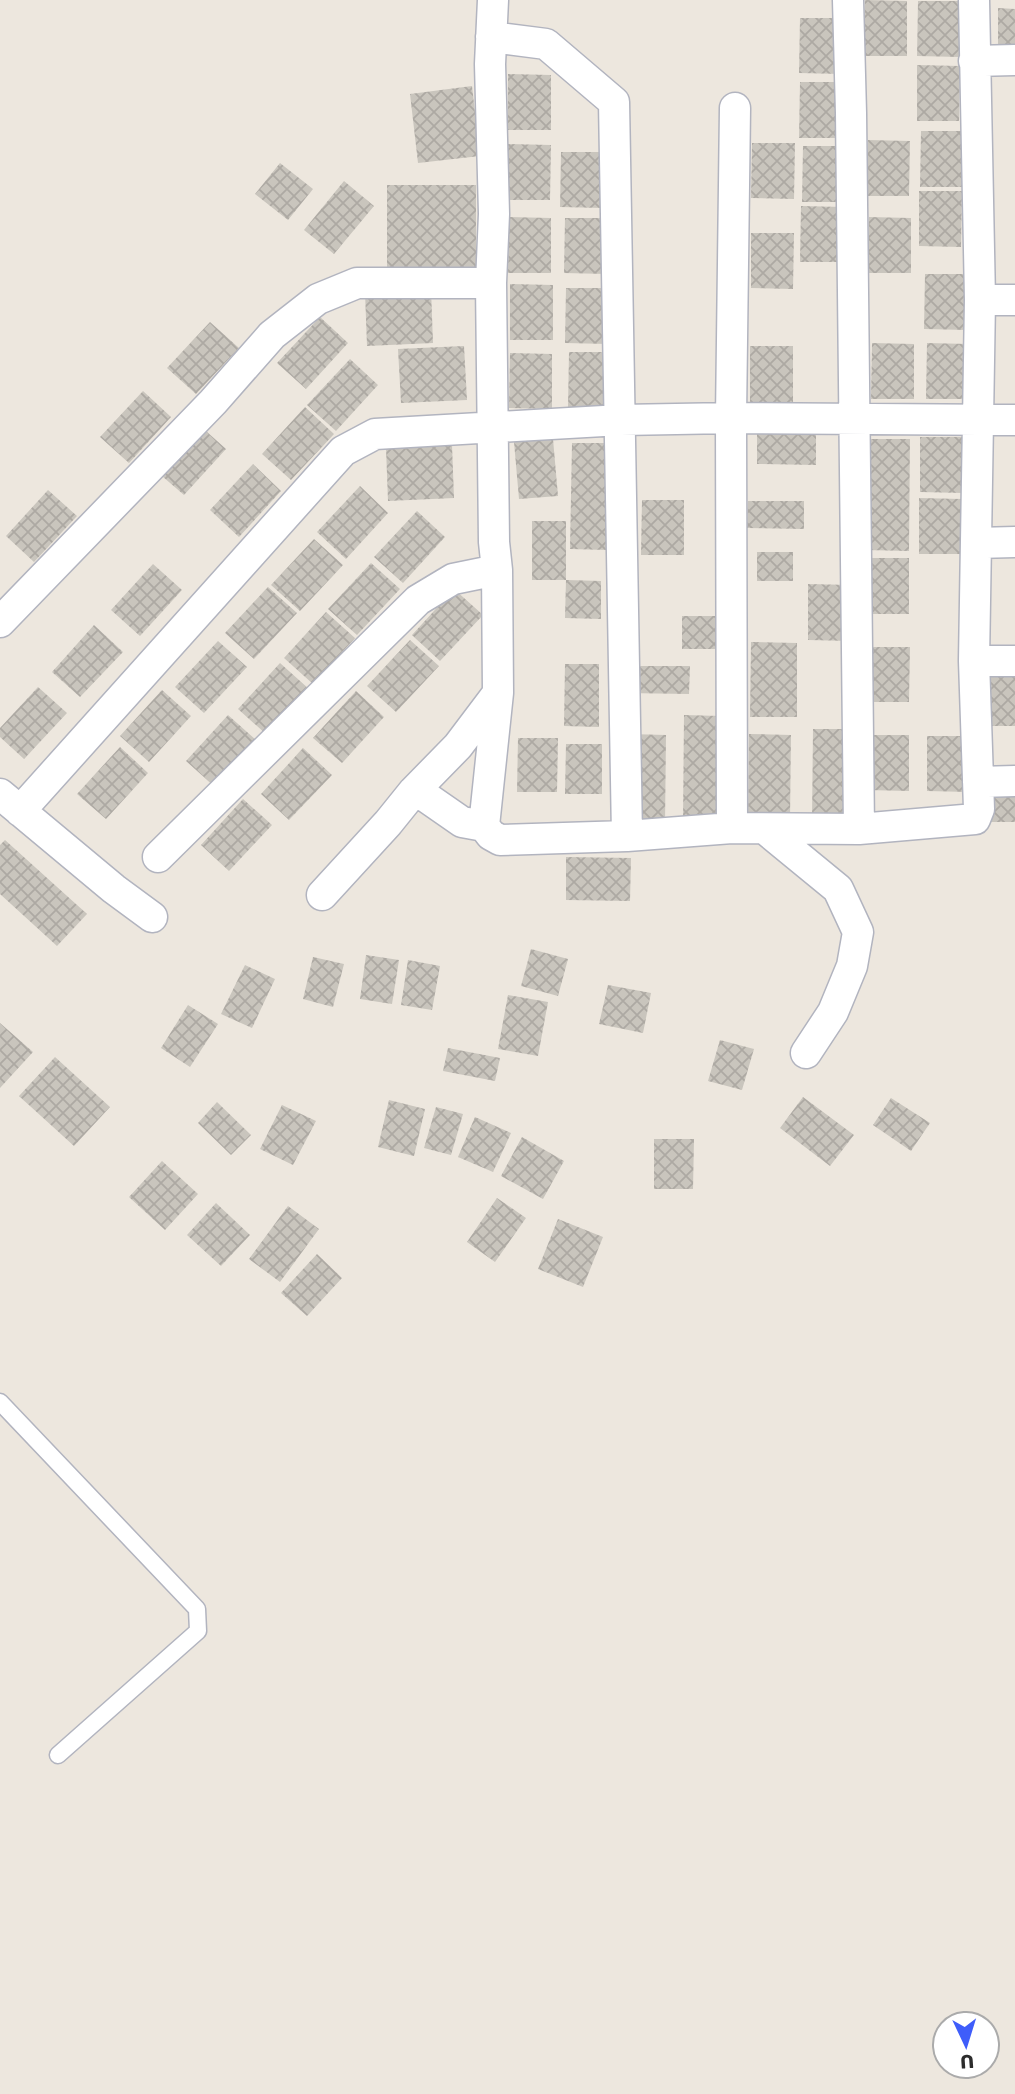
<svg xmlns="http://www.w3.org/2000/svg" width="1015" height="2094" viewBox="0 0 1015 2094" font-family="Rubik,sans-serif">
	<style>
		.building { fill: url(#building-cross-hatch) }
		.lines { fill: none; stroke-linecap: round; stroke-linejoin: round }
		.service-casing { stroke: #b2b4bf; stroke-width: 19 }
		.minor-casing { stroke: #b2b4bf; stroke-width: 33 }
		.service { stroke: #fff; stroke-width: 16 }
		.minor { stroke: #fff; stroke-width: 30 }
	</style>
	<defs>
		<pattern id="building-cross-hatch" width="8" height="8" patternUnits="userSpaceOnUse" patternTransform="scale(1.75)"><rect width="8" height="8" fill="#c9c5bd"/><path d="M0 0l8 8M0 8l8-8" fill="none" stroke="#ada9a3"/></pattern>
	</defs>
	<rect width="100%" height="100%" fill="#ede7de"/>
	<path class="building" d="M865 0 907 1V56H864Z
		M918 1H960V57L917 56Z
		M998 8 1015 9V44H998Z
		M800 18H842L841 74 799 73Z
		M917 65 960 66 959 121H917Z
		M508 74 551 75V130H508Z
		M800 82H842V138H799Z
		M472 86 480 156 418 163 410 94Z
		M921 131H963L962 187H920Z
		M868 140 910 141 909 196H867Z
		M752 143H795L794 199 751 198Z
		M508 144 551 145 550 200H507Z
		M803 146H845V202H802Z
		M561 152H603L602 208 560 207Z
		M280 163 313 189 288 220 255 194Z
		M344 181 374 206 334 254 304 230Z
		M387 185H476V270L387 271Z
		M919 191H962L961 247 919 246Z
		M801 206 843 207 842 262H800Z
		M509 217 551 218V273H508Z
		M869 217 911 218V273H868Z
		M565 218H608L607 274 564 273Z
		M751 233H794L793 289 751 288Z
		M925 274H967V330L924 329Z
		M510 284 553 285V340H510Z
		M566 288H608V344L565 343Z
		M431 289 433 343 367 346 365 292Z
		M320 317 348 343 306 389 277 363Z
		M210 322 239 348 196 394 167 368Z
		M872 343 914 344V399H871Z
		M927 343 969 344V399H926Z
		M464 346 467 400 401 403 398 349Z
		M750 346H793V402H750Z
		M569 352H611V408L568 407Z
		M510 353 552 354V409L509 408Z
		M350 359 378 385 336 431 307 405Z
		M143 391 171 417 129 463 100 437Z
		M305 407 334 434 291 480 262 454Z
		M197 423 226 449 184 495 155 470Z
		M757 431 816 432V465L757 464Z
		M920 437H963V493L920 492Z
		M553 439 558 496 519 499 514 442Z
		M867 439H910L909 551 866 550Z
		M572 443H608L607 550 570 549Z
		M452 445 454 498 388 501 386 448Z
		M253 464 281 491 239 537 210 510Z
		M360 486 388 513 346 559 317 532Z
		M48 490 77 516 34 562 6 536Z
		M919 498 962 499 961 554H919Z
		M642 500H684V555H641Z
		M748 501H804V529L747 528Z
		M417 511 445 537 403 583 374 557Z
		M532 521H566V580H532Z
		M314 539 343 565 300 611 271 585Z
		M757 552H793V581H757Z
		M867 558H909V614H866Z
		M371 563 400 589 357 635 328 609Z
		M153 564 182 590 140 636 111 610Z
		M566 580 601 581V619L565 618Z
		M808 584 851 585 850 641 808 640Z
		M268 587 297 613 254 659 225 633Z
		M454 589 483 615 440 661 412 635Z
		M326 612 355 638 313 684 284 658Z
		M682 616H730V649H682Z
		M94 625 123 652 80 697 52 672Z
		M410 640 439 666 396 712 367 686Z
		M218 641 247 667 204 713 175 687Z
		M751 642 797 643V717H750Z
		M868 647H910L909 702H867Z
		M280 663 309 689 267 735 238 709Z
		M565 664H599V727L564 726Z
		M625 666H690L689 694 625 693Z
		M989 677H1015V726H988Z
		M38 687 67 713 24 759 0 737V728Z
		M162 690 191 716 149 762 120 736Z
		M356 691 384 717 342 763 313 738Z
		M228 715 257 741 215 787 186 761Z
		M684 715 720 716V822H683Z
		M813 729H846L845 820H812Z
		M629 734 666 735 665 825 628 824Z
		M749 734 791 735 790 820H748Z
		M866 735H909V791L866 790Z
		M927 736H970L969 792 927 791Z
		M518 738H558L557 792H517Z
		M566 744H602V794H565Z
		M120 747 148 773 106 819 77 794Z
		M303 748 332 775 289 820 261 794Z
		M988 793 1015 794V822H988Z
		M243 799 272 825 229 871 201 845Z
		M5 840 87 914 57 946 0 894V845Z
		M566 857 631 858 630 901 566 900Z
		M531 949 568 959 558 996 521 986Z
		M366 955 399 960 392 1004 360 999Z
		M313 957 344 964 333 1007 303 999Z
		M408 960 440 966 432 1010 401 1005Z
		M245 965 275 979 252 1028 221 1014Z
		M608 985 651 993 643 1033 599 1024Z
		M508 995 548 1002 538 1056 498 1049Z
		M188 1005 218 1024 190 1067 161 1048Z
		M0 1023 33 1052 0 1088Z
		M720 1040 754 1049 742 1090 708 1081Z
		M448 1048 500 1058 495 1081 443 1071Z
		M55 1057 110 1107 74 1146 19 1096Z
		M803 1097 854 1135 830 1166 780 1128Z
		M891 1098 930 1123 911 1151 873 1125Z
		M389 1100 425 1109 414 1156 378 1147Z
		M217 1102 251 1135 231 1155 198 1123Z
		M282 1105 316 1121 293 1165 260 1149Z
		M436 1107 463 1114 451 1155 424 1148Z
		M475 1117 511 1133 493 1172 458 1157Z
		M522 1137 564 1161 543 1199 501 1176Z
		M654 1139H694L693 1189H654Z
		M162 1161 198 1194 165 1230 129 1197Z
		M497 1198 526 1218 495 1262 467 1242Z
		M216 1203 250 1235 221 1266 187 1235Z
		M288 1206 319 1229 280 1282 249 1259Z
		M558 1219 603 1237 583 1287 538 1269Z
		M317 1254 342 1278 307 1316 281 1293Z"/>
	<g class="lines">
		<defs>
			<path id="service" d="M0 1402 197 1609 198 1631 58 1755"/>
			<path id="minor" d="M848 0 851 113 859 829
				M491 37 546 44 614 102 627 836
				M974 61 1015 60
				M980 300H1015
				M977 543 1015 542
				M0 622 213 402 272 335 318 299 357 283H491
				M974 661H1015
				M498 693 484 826 491 835 500 840 627 836 732 828 859 829 975 819 979 809 974 661 980 300 974 0
				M978 782 1015 781
				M413 792 426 797 462 822 484 826
				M0 794 114 889 152 917
				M20 811 343 451 375 434 621 420 731 418 1015 420
				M732 828 731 418 735 108
				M765 829 838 889 858 932 852 966 833 1012 806 1053
				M158 857 418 600 453 579 497 570
				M322 895 388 823 413 792 458 746 498 693 497 570 494 542 491 283 494 214 490 64 493 0"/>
		</defs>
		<use href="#service" class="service-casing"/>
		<use href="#minor" class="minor-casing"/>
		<use href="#service" class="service"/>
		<use href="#minor" class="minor"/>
	</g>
	<g transform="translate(966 2045) rotate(176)"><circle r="33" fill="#ffffff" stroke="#ababab" stroke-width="2"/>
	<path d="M0-5L12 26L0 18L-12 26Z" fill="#3f5dfa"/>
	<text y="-10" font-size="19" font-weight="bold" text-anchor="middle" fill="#2c2c2c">U</text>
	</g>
</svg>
